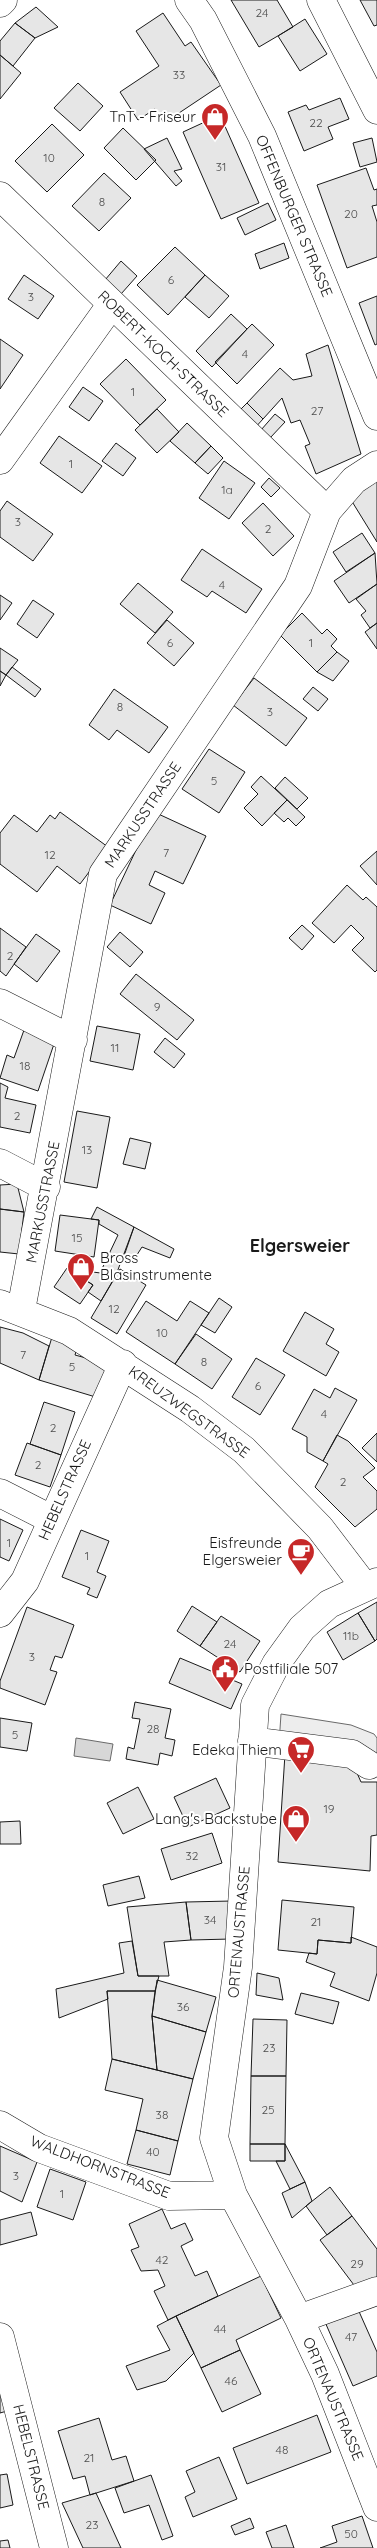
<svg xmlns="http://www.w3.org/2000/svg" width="377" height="2548" viewBox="0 0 377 2548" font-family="Quicksand,sans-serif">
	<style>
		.built { fill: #ededed; stroke: #6a6a6a }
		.water { fill: #d7d7d7; stroke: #6a6a6a }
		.building { fill: #e6e6e6; stroke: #1a1a1a }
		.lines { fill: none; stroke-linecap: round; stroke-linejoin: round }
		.minor-casing { stroke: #1a1a1a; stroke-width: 29 }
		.minor { stroke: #fff; stroke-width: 28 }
		.labels { text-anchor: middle; stroke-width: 4; stroke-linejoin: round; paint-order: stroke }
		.number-label { font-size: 12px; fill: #4d4d4d }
		.poi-label { font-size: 15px; fill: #1a1a1a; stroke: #fff; text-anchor: end }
		.street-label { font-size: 15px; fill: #1a1a1a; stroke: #fff }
		.quarter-label { font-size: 18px; font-weight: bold; fill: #1a1a1a; stroke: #fff }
	</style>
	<rect width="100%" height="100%" fill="#fff"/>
	<path class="built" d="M281 1714 351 1725 374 1734 377 1738V1759L279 1744Z"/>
	<path class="water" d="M76 1738 113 1744 110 1761 74 1756Z"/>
	<path class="building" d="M231 0H277L293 27 259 47Z
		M360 0H377V25L374 26Z
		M36 7 58 27 35 38 15 23Z
		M163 13 185 46 191 42 221 85 164 123 155 109 138 120 120 92 159 66 136 31Z
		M305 19 327 54 300 71 278 36Z
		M15 23 35 38 13 66 0 55V41Z
		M0 55 21 73 0 99Z
		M78 83 103 106 80 131 54 108Z
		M340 98 349 119 328 127 333 139 304 151 288 112 306 105 309 110Z
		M220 115 259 203 221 219 183 132Z
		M52 124 84 155 47 192 15 161Z
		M123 128 156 160 136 180 104 148Z
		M167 138 182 169 174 171 182 181 176 186 144 149Z
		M372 138 377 162 360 167 353 143Z
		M366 168 374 190 377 189V205L372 206 377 222V257L347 268 317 185Z
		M104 173 131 198 99 231 72 206Z
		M268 203 276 220 245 235 237 218Z
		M284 243 289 258 260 269 255 254Z
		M175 247 205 275 168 315 137 285Z
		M121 261 137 276 121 294 105 280Z
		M24 275 54 296 38 319 8 299Z
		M205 275 229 296 209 318 185 297Z
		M377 296V344L375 345 359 303Z
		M231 314 247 329 212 367 196 351Z
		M252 324 274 345 237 384 215 362Z
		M0 339 23 355 0 389Z
		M328 345 361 454 316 474 305 446 310 444 300 420 291 423 282 398 263 419 247 403 280 368 293 380 312 376 306 354Z
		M126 359 166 400 140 425 100 384Z
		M83 387 103 401 89 421 69 407Z
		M247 403 263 419 253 430 237 413Z
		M157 409 179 432 157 453 135 430Z
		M275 414 285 422 270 438 261 430Z
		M187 423 211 446 195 463 170 441Z
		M59 436 102 466 82 493 40 463Z
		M116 443 136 458 123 476 102 461Z
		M211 446 223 458 208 474 195 463Z
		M224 461 255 483 229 519 199 498Z
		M269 478 280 488 271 497 261 487Z
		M377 479V542L348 495Z
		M7 501 53 534 33 561 0 537V511Z
		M263 503 294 536 273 556 242 523Z
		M362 533 375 553 346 572 333 552Z
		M202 549 262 589 246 613 212 591 207 597 181 580Z
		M375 553 377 584 349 603 334 581Z
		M138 583 173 612 155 633 120 604Z
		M377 584V623L370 628 361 615 366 611 356 599Z
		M0 595 12 603 0 620Z
		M33 600 54 614 37 638 17 624Z
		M302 613 322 634 327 629 337 639 331 646 337 652 317 672 280 635Z
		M167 620 194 643 174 666 147 643Z
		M377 623V649L365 632Z
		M0 648 18 660 6 675 0 671Z
		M337 652 349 661 333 681 317 672Z
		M12 667 41 689 35 697 6 675Z
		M0 671 6 675 0 686Z
		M254 678 307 718 286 746 233 705Z
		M313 687 328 699 318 711 303 699Z
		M114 689 168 727 149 753 117 730 109 740 89 725Z
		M209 749 245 772 219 813 182 789Z
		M261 776 287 800 262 826 244 808 258 794 251 787Z
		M285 777 308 798 297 809 275 788Z
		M287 800 305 817 296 826 288 818 284 822 274 813Z
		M60 812 108 847 80 884 57 866 37 892 0 864V833L14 815 37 832 50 815 55 819Z
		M154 812 206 836 183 884 155 871 149 885 165 893 151 924 110 905Z
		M377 851V885L360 866Z
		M347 885 363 900 366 897 377 907V970L375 972 352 950 364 938 351 925 334 943 312 923Z
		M302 925 314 936 302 950 289 938Z
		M0 928 26 947 6 976 0 971Z
		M120 932 143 952 130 967 107 947Z
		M36 934 60 951 37 982 14 964Z
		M136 974 194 1020 177 1040 120 994Z
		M97 1026 140 1034 133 1070 90 1061Z
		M24 1030 55 1041 38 1091 0 1078 7 1055 14 1058Z
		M165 1038 185 1054 174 1068 154 1052Z
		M0 1083 8 1087 5 1098 36 1105 30 1133 0 1127Z
		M77 1111 110 1117 97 1188 64 1182Z
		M130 1138 151 1143 145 1169 123 1164Z
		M17 1184 24 1212 0 1209V1185Z
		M97 1207 134 1227 116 1275 100 1273 118 1235 99 1224V1220L91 1219Z
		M0 1209 24 1212 19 1254 0 1252Z
		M60 1215 99 1220 94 1257 55 1251Z
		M134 1227 174 1249 170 1258 142 1247 133 1261 124 1256Z
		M67 1268 93 1285 80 1304 54 1287Z
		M120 1269 146 1285 117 1334 91 1318Z
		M85 1271 116 1275 101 1301 88 1292 93 1285 84 1279Z
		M219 1298 232 1307 215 1333 201 1325Z
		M146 1301 177 1321 190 1301 209 1313 175 1364 126 1332Z
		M305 1312 334 1329 326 1344 339 1352 326 1376 283 1351Z
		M0 1327 23 1333 49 1346 39 1380 0 1363Z
		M196 1334 232 1359 212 1389 175 1364Z
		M52 1337 78 1345 75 1355 97 1361 96 1365 108 1369 99 1398 39 1380Z
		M256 1358 285 1375 260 1415 232 1397Z
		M335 1388 357 1400 323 1461 307 1452V1437L292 1429 314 1389 330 1398Z
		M44 1402 75 1412 61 1455 30 1444Z
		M377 1433V1462L362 1448Z
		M337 1435 348 1441 375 1468 363 1477 377 1491V1509L355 1527 315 1487 328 1464 323 1461Z
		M27 1443 61 1455 50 1487 15 1475Z
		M0 1519 23 1530 9 1561 0 1557Z
		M81 1530 109 1541 97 1572 106 1576 97 1598 87 1594 90 1588 62 1577Z
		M377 1602V1639L375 1641 358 1613Z
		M192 1606 217 1622 200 1646 177 1631Z
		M27 1607 74 1625 62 1658 55 1656 50 1670 57 1672 45 1705 0 1688V1681Z
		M358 1613 375 1641 343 1660 327 1632Z
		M221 1616 260 1641 240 1672 200 1646Z
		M180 1658 242 1684 231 1709 169 1683Z
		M135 1702 171 1709 165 1738 175 1740 172 1756 160 1753 158 1765 126 1759 128 1747 134 1749 140 1719 132 1718Z
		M0 1718 32 1723 27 1751 0 1747Z
		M285 1754 353 1764 361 1782H377V1835L371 1836 370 1871 278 1862Z
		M216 1778 230 1808 188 1827 174 1797Z
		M138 1787 154 1819 123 1834 107 1803Z
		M20 1821 21 1844H0V1822Z
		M212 1833 222 1863 171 1880 161 1849Z
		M139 1876 145 1898 108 1906 103 1885Z
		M282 1900 354 1907 351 1943 318 1940 317 1954 278 1950Z
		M232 1901 231 1939 191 1940 186 1902Z
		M186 1902 191 1940 164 1942 169 1976H138L127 1907Z
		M351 1937 377 1947V1973L369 2001 330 1986 335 1973 306 1962 309 1953 317 1954 318 1940 351 1943Z
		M132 1941 138 1976H159L155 1991H107L108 1999 59 2018 56 1989 124 1973 119 1943Z
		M257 1973 279 1978 283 2000 256 1995Z
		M157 1980 216 1997 206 2032 152 2016Z
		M107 1991H155L152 2016 157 2070 112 2059Z
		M301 1993 339 2002 333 2024 295 2014Z
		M152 2016 206 2032 193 2079 157 2070Z
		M253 2019 287 2020 286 2076H251Z
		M112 2059 193 2079 178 2141 136 2130 143 2099 105 2090Z
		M251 2076H286L285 2144H250Z
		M136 2130 178 2141 170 2175 127 2164Z
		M250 2144H285V2161H250Z
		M285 2144 305 2182 290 2189 276 2161H285Z
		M0 2146 37 2162 22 2202 0 2191Z
		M50 2169 86 2182 73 2220 37 2207Z
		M305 2182 312 2201 292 2218 282 2193Z
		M330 2187 352 2216 327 2235 306 2206Z
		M162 2209 171 2229 185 2223 193 2240 181 2246 195 2276 207 2271 218 2296 168 2320 154 2291 165 2286 158 2270 141 2271 131 2250 139 2247 129 2224Z
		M31 2212 37 2235 0 2245V2220Z
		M352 2216 377 2249V2279L360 2293 320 2240Z
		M261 2276 281 2318 236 2340 240 2350 201 2368 176 2316Z
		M357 2307 377 2352V2376L353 2386 325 2322Z
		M176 2316 194 2353 166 2381 137 2390 126 2366 170 2350 157 2326Z
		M240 2350 261 2394 222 2412 201 2368Z
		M0 2390 7 2411 0 2413Z
		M317 2415 331 2452 247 2484 233 2448Z
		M99 2418 112 2460 126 2456 134 2481 90 2495 85 2476 73 2479 58 2431Z
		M219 2457 237 2499 193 2517 185 2497 195 2492 186 2471Z
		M7 2474 13 2505 0 2508V2475Z
		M151 2475 173 2536 162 2540 149 2505 124 2513 115 2488Z
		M96 2493 121 2548H83L62 2503Z
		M362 2516 373 2548H320L337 2542 332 2526Z
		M250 2518 254 2528 235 2535 231 2526Z
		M286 2525 294 2548H272L266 2532Z
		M8 2540 10 2548H0V2541Z"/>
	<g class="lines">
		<defs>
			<path id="minor" d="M189 0 203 20 262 136 377 416
				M321 0 377 110
				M0 3 3 0
				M0 196 327 511
				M0 460 111 305
				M0 1003 73 1040
				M0 1163 46 1187
				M0 1304 69 1331 190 1409 244 1450 320 1528 365 1587
				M21 1310 103 874 298 586 327 511 354 480 377 465
				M0 1493 51 1519
				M377 1582 329 1604 302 1628 276 1664 255 1705 238 1967 214 2138 233 2195 299 2319 325 2374 377 2507
				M0 1613 25 1581 123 1364
				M252 1741 352 1754 369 1765
				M0 2125 39 2148 169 2196 233 2195
				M299 2319 377 2291
				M0 2337 54 2548"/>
		</defs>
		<use href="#minor" class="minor-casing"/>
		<use href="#minor" class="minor"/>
	</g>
	<defs>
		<symbol id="shop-pin" viewBox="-11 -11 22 30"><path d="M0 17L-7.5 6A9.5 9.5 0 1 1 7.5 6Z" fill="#c62828" stroke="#fff"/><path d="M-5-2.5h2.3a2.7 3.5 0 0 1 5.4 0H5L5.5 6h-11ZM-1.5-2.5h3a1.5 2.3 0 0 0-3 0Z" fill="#fff"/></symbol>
		<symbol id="cafe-pin" viewBox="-11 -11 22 30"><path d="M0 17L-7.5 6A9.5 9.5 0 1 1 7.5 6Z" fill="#c62828" stroke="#fff"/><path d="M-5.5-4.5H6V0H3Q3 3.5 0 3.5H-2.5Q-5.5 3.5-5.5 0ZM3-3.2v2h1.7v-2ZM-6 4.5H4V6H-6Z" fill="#fff"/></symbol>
		<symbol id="civic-pin" viewBox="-11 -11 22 30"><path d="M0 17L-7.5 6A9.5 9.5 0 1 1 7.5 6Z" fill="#c62828" stroke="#fff"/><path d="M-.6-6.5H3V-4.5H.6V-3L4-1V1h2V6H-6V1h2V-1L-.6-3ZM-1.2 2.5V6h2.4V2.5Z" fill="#fff"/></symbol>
		<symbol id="supermarket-pin" viewBox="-11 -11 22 30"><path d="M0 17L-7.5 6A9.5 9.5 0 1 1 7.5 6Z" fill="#c62828" stroke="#fff"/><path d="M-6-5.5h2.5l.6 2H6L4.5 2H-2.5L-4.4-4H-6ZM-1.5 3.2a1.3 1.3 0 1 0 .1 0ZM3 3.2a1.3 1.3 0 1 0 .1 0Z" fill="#fff"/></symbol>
	</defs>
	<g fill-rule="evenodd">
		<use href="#shop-pin" x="199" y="101" width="32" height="43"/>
		<use href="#shop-pin" x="65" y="1251" width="32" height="43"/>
		<use href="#cafe-pin" x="285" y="1536" width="32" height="43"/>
		<use href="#civic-pin" x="209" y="1653" width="32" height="43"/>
		<use href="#supermarket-pin" x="285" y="1734" width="32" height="43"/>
		<use href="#shop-pin" x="280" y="1803" width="32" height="43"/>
	</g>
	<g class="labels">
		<g class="number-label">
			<text x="262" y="17">24</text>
			<text x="179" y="79">33</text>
			<text x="316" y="127">22</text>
			<text x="49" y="162">10</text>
			<text x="221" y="171">31</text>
			<text x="102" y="206">8</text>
			<text x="351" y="218">20</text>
			<text x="171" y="284">6</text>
			<text x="31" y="301">3</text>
			<text x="245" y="358">4</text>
			<text x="133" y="396">1</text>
			<text x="317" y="415">27</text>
			<text x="71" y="468">1</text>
			<text x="227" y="494">1a</text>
			<text x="18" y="526">3</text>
			<text x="268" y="533">2</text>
			<text x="222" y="589">4</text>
			<text x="170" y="647">6</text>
			<text x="311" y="647">1</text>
			<text x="120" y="711">8</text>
			<text x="270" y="716">3</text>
			<text x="214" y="785">5</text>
			<text x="166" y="857">7</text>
			<text x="50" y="859">12</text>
			<text x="10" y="960">2</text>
			<text x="157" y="1011">9</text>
			<text x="115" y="1052">11</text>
			<text x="25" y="1070">18</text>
			<text x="17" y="1120">2</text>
			<text x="87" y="1154">13</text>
			<text x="77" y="1242">15</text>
			<text x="114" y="1313">12</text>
			<text x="162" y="1337">10</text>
			<text x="23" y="1359">7</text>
			<text x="204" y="1366">8</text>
			<text x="72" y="1371">5</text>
			<text x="258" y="1390">6</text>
			<text x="324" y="1418">4</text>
			<text x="53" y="1432">2</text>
			<text x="38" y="1469">2</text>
			<text x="343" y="1486">2</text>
			<text x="9" y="1547">1</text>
			<text x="87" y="1560">1</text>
			<text x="351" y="1640">11b</text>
			<text x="230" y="1648">24</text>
			<text x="32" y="1661">3</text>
			<text x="153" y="1733">28</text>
			<text x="15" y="1739">5</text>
			<text x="329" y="1813">19</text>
			<text x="192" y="1860">32</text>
			<text x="210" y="1924">34</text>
			<text x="316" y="1926">21</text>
			<text x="183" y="2011">36</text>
			<text x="269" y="2052">23</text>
			<text x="268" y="2114">25</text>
			<text x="162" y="2119">38</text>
			<text x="153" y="2156">40</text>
			<text x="16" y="2180">3</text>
			<text x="62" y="2198">1</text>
			<text x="162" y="2264">42</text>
			<text x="357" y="2268">29</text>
			<text x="220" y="2333">44</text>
			<text x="351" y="2341">47</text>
			<text x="231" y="2385">46</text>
			<text x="282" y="2454">48</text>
			<text x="89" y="2462">21</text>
			<text x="92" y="2529">23</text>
			<text x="351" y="2538">50</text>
		</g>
		<g class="poi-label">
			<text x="196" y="122">TnT - Friseur</text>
			<text x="100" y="1263" text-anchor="start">Bross<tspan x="100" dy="17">Blasinstrumente</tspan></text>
			<text x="282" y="1548">Eisfreunde<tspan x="282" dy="17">Elgersweier</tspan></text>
			<text x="244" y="1674" text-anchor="start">Postfiliale 507</text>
			<text x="282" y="1755">Edeka Thiem</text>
			<text x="277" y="1824">Lang's Backstube</text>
		</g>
		<g class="street-label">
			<text transform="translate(294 216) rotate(67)" y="5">OFFENBURGER STRASSE</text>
			<text transform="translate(163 354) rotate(44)" y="5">ROBERT-KOCH-STRASSE</text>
			<text transform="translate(143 815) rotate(-56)" y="5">MARKUSSTRASSE</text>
			<text transform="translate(43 1202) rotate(-79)" y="5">MARKUSSTRASSE</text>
			<text transform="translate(189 1412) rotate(36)" y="5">KREUZWEGSTRASSE</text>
			<text transform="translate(65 1490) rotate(-66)" y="5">HEBELSTRASSE</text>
			<text transform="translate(239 1932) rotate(-85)" y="5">ORTENAUSTRASSE</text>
			<text transform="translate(100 2167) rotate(21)" y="5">WALDHORNSTRASSE</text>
			<text transform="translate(333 2399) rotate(67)" y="5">ORTENAUSTRASSE</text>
			<text transform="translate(31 2457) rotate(76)" y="5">HEBELSTRASSE</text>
		</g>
		<g class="quarter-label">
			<text x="300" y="1252">Elgersweier</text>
		</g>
	</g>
</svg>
